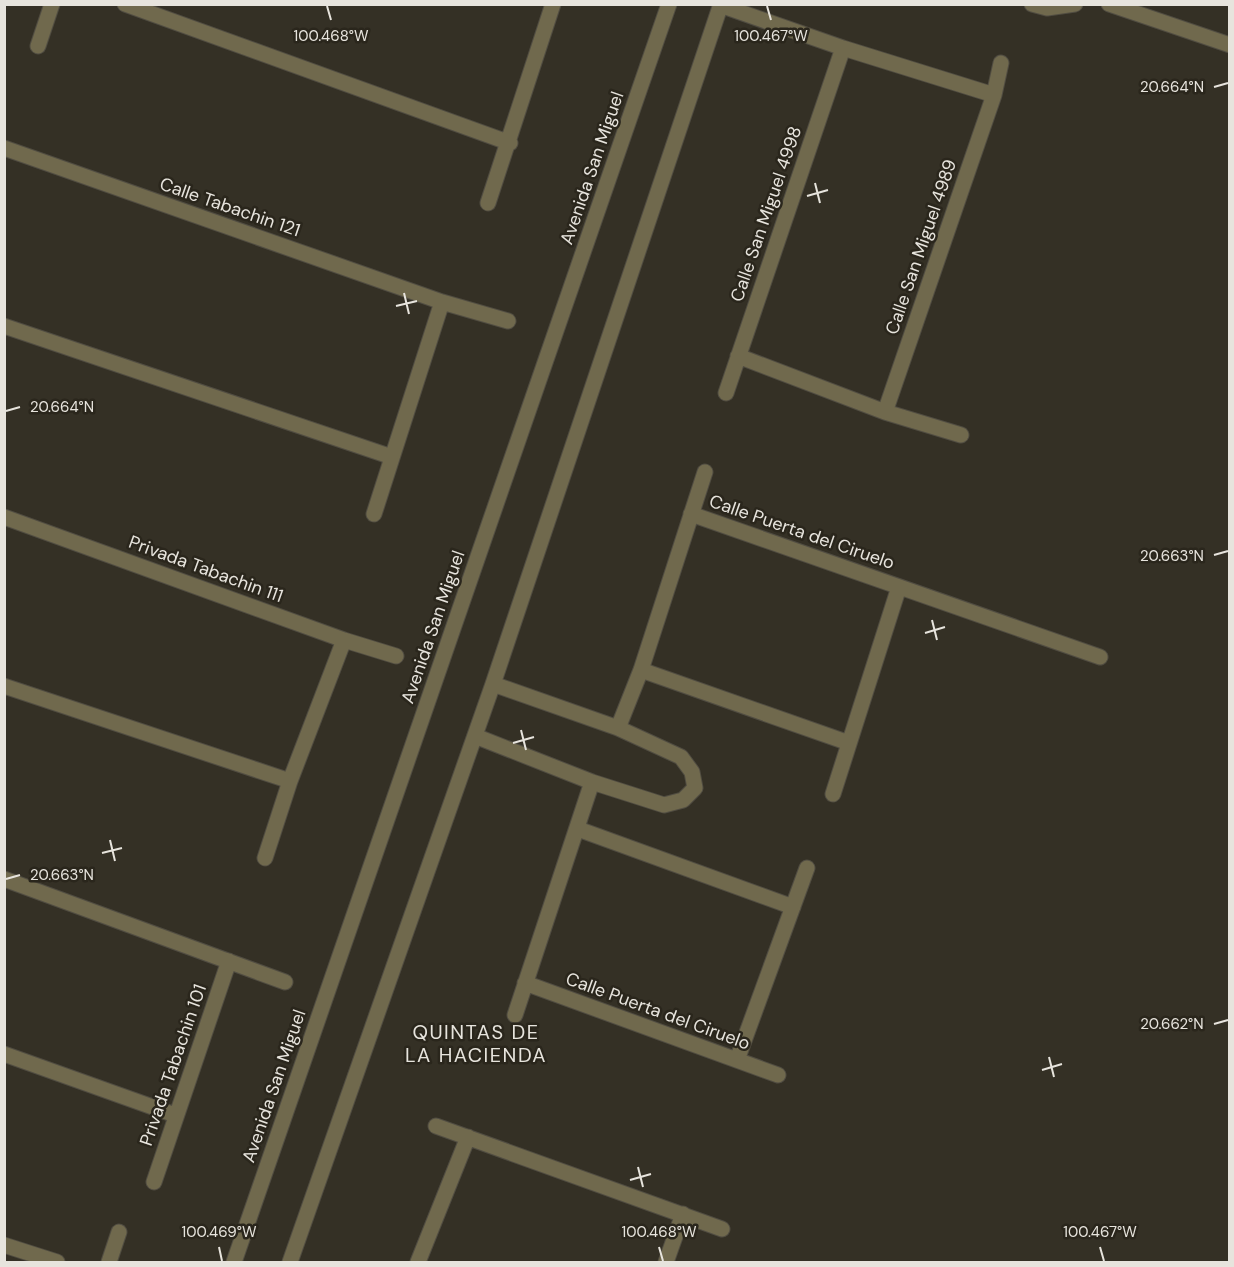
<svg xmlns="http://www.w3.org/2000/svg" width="1234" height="1267" viewBox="0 0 1234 1267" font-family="'DM Sans',sans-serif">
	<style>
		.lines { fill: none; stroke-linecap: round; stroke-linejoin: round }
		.minor-casing { stroke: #514d42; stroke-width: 17 }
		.minor { stroke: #70694d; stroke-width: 15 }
		.ticks { fill: none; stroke: #e7e4dd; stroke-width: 2 }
		.labels { text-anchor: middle; stroke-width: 5; stroke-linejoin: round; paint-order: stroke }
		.street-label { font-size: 18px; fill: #e7e4dd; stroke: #2a261c }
		.neighbourhood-label { font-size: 20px; letter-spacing: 1.5px; fill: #e7e4dd; stroke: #2a261c }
		.ticks-label { font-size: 15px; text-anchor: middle; fill: #e7e4dd; stroke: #2a261c; stroke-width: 5; stroke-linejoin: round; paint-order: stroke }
	</style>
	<rect width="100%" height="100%" fill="#343025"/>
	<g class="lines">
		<defs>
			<path id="minor" d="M125 4 510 143
				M1032 4 1047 8 1075 4
				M1109 4 1230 45
				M720 5 843 48 994 95
				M38 46 52 4
				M4 148 442 302 508 321
				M488 203 553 4
				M4 326 392 457
				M738 356 885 412 961 435
				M726 393 843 48
				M885 412 994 95 1001 63
				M374 514 442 302
				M691 514 1100 657
				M4 517 344 640 396 656
				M641 670 849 743
				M4 686 290 781
				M618 728 641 670 705 472
				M475 736 592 782 664 805 683 800 695 788 692 772 681 757 618 728 493 684
				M833 794 899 587
				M578 829 793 907
				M265 858 290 781 344 640
				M4 879 285 982
				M525 983 778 1075
				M515 1015 592 782
				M4 1054 175 1115
				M737 1060 807 868
				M436 1126 722 1229
				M154 1182 229 961
				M4 1245 57 1262
				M109 1262 119 1232
				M234 1262 669 4
				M290 1262 493 684 721 4
				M418 1262 468 1137
				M666 1262 683 1214"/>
		</defs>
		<use href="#minor" class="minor-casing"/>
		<use href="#minor" class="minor"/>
	</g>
	<path class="ticks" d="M327 6 331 20M767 6 771 20M1214 87 1228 83M815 183 820 203M807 196 828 190M404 293 409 314M396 306 417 301M6 411 20 407M1214 555 1228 551M932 620 937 640M925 633 945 627M521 730 526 750M513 743 534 737M110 840 115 861M102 853 122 848M6 879 20 875M1214 1024 1228 1020M1049 1057 1054 1077M1042 1070 1062 1064M638 1167 643 1187M630 1180 651 1174M219 1247 222 1261M659 1247 663 1261M1100 1247 1104 1261"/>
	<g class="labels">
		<g class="street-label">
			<text transform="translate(592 168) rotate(-71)" y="6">Avenida San Miguel</text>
			<text transform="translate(230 207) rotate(19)" y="6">Calle Tabachin 121</text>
			<text transform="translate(766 214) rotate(-71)" y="6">Calle San Miguel 4998</text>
			<text transform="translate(921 247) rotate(-71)" y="6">Calle San Miguel 4989</text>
			<text transform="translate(802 532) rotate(19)" y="6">Calle Puerta del Ciruelo</text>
			<text transform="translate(206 569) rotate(20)" y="6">Privada Tabachin 111</text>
			<text transform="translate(433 627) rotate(-71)" y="6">Avenida San Miguel</text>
			<text transform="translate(658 1011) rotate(20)" y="6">Calle Puerta del Ciruelo</text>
			<text transform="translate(173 1065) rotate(-71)" y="6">Privada Tabachin 101</text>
			<text transform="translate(274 1086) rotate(-71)" y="6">Avenida San Miguel</text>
		</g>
		<g class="neighbourhood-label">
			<text x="476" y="1039">QUINTAS DE<tspan x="476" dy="23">LA HACIENDA</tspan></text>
		</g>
	</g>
	<g class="ticks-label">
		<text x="331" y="41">100.468°W</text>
		<text x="771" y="41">100.467°W</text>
		<text x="1172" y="92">20.664°N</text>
		<text x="62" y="412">20.664°N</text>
		<text x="1172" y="561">20.663°N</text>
		<text x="62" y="880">20.663°N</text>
		<text x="1172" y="1029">20.662°N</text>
		<text x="219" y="1237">100.469°W</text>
		<text x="659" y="1237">100.468°W</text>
		<text x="1100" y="1237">100.467°W</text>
	</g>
	<rect width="1234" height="1267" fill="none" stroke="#e7e4dd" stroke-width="12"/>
</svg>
